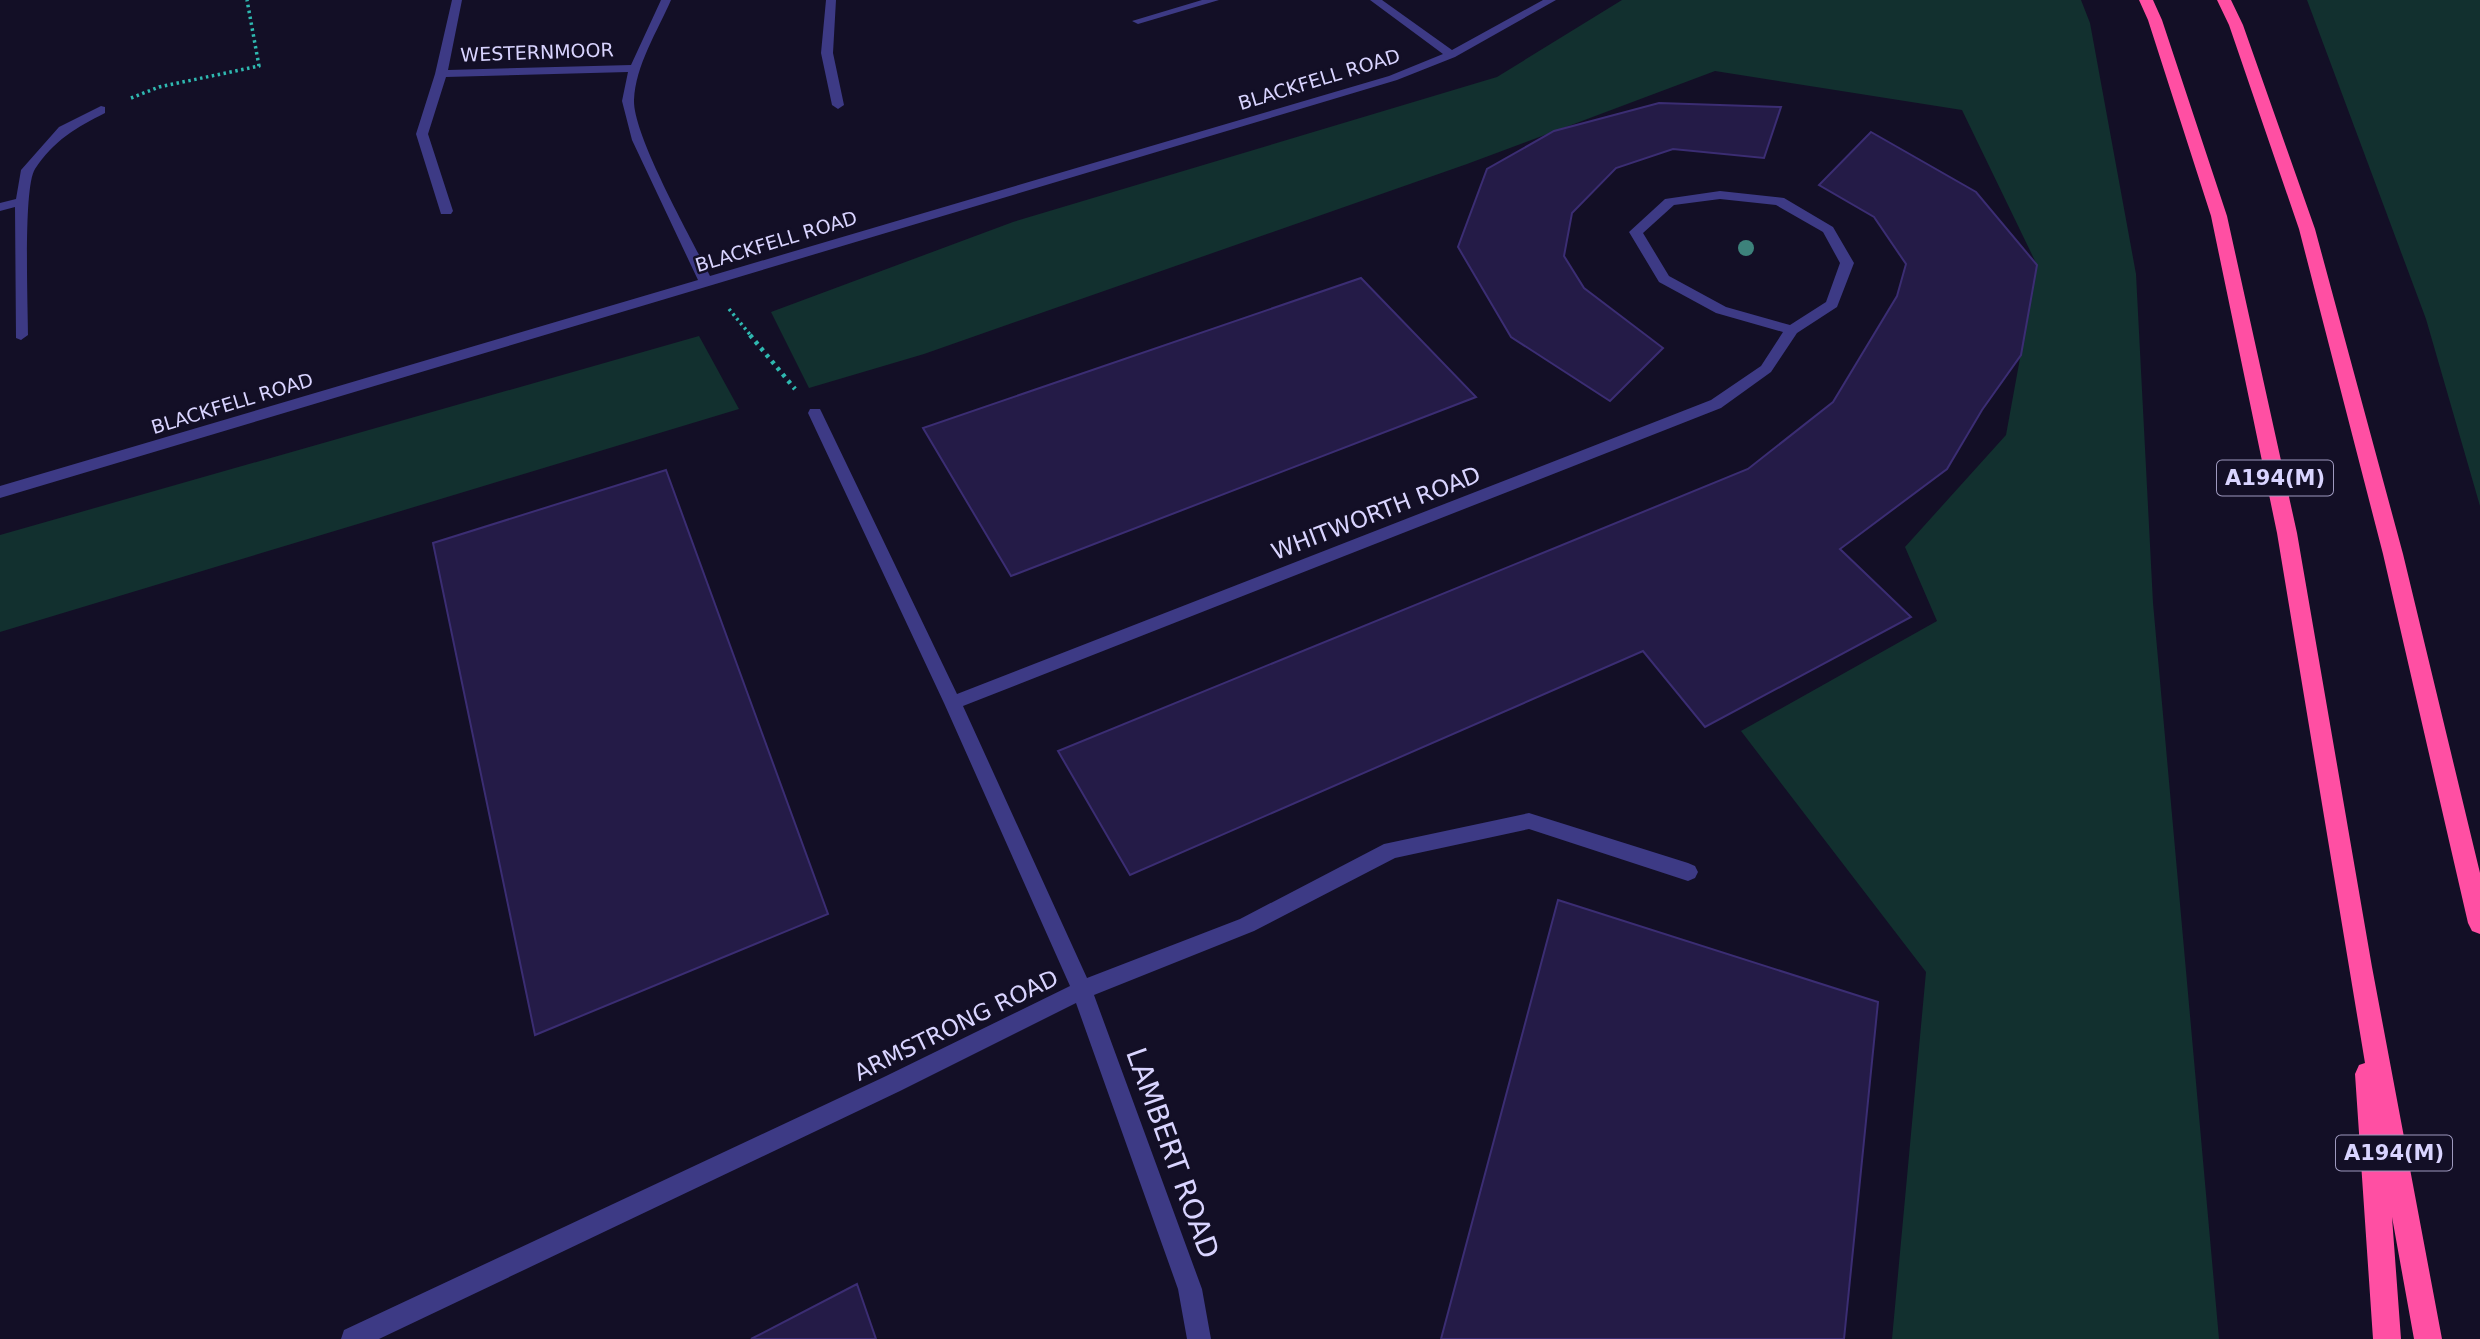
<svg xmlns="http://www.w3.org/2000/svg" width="2480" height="1339" viewBox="0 0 2480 1339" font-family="'DejaVu Sans',sans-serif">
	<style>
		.green { fill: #12302f }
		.building { fill: #241b47; stroke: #3b2d73; stroke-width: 2 }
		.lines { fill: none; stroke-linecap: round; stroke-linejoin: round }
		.path-far1 { stroke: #2fb8b0; stroke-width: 3.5; stroke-dasharray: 2.5 3.5; stroke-linecap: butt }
		.path { stroke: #2fb8b0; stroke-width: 4.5; stroke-dasharray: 3.5 5; stroke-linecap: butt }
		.street { fill: #3d3a85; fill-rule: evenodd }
		.highway { fill: #ff4fa3; fill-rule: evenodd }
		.tree { fill: #3d827b }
		.labels { text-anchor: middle; stroke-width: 5; stroke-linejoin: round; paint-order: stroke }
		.far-street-label { font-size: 19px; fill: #d9d4ff; stroke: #130f26 }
		.shield { fill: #130f26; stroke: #9e99be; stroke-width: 2 }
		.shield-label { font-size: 21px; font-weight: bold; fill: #d9d4ff }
		.street-label { font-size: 23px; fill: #d9d4ff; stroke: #130f26 }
		.near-street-label { font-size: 28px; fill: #d9d4ff; stroke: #130f26 }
	</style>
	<rect width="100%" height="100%" fill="#130f26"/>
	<path class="green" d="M1622 0H2081L2090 23 2136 274 2153 603 2219 1339H1892L1926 972 1741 731 1937 621 1905 547 2006 435 2037 265 1962 110 1715 71 1467 164 924 354 809 388 771 312 1013 222 1497 77Z
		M2307 0H2480V506L2426 319Z
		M699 336 739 409 0 632V535Z"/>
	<path class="building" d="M1659 103 1781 107 1764 158 1673 149 1616 168 1572 213 1564 256 1584 288 1663 348 1610 401 1511 337 1458 247 1487 169 1554 131Z
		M1871 132 1976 192 2037 265 2021 355 1982 410 1947 469 1840 549 1911 617 1705 727 1643 651 1130 875 1058 751 1748 469 1833 402 1897 296 1906 264 1874 217 1819 185Z
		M1361 278 1476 397 1011 576 923 428Z
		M666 470 828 914 535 1035 433 543Z
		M1558 900 1878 1002 1844 1339H1441Z
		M857 1284 876 1339H751Z"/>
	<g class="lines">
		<path class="path-far1" d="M131 98 159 87 259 66 247 0
			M729 309 752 337"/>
		<path class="path" d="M750 335 795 389"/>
		<path class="street" d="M452 0H462L448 70 631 65 661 0H671C658 30 635 66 634 100 633 136 692 239 710 276L1389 76 1443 54 1370 0H1382L1452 50 1543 0H1556L1455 57 1397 80 0 498V486L698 280 632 140 622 101 628 72 446 77 428 134 453 211 451 214H441L416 134 435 74Z
			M826 0H836L833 53 844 105 838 109 832 105 821 53Z
			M1202 0H1219L1138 24 1132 21Z
			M101 106 105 107V113C77 127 53 141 35 169 23 187 28 307 28 335L21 340 16 338 15 207 0 211V203L16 199 21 170 59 127Z
			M1720 191 1784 198 1833 227 1854 263 1837 307 1797 333 1771 372 1721 408 963 706 1087 978 1240 919 1384 844 1529 813 1688 863 1695 866 1698 872 1695 878 1688 881 1529 829 1395 858 1254 931 1094 995 1202 1289 1211 1339H1187L1178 1289 1076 1003 900 1091 379 1339H341L344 1330 884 1077 1070 986 944 703 808 413 810 409H820L822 413 957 694 1711 400 1761 366 1783 332 1716 313 1659 282 1629 232 1665 199ZM1720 199 1776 205 1823 232 1840 263 1826 302 1790 325 1726 307 1669 276 1643 233 1674 205Z"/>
		<path class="highway" d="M2139 0H2153L2162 20 2227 216 2297 533 2372 967 2442 1339H2414L2392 1217 2401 1339H2373L2355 1074 2359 1065 2365 1063 2277 533 2211 216 2148 20Z
			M2217 0H2231L2243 25 2315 229 2403 554 2480 873V934L2472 931 2468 923 2383 554 2299 229 2229 25Z"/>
	</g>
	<circle class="tree" cx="1746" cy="248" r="8"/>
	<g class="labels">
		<g class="far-street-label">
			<text transform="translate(537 52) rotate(-2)" y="7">WESTERNMOOR</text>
			<text transform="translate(1319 79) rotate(-17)" y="7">BLACKFELL ROAD</text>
			<text transform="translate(776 241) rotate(-17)" y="7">BLACKFELL ROAD</text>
			<text transform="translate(232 403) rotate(-17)" y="7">BLACKFELL ROAD</text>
		</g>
		<g class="shield">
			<rect x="2217" y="460.5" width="116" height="35" rx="5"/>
			<rect x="2336" y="1135.5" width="116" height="35" rx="5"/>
		</g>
		<g class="shield-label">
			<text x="2275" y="485">A194(M)</text>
			<text x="2394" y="1160">A194(M)</text>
		</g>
		<g class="street-label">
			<text transform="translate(1376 513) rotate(-21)" y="8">WHITWORTH ROAD</text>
			<text transform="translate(956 1025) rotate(-26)" y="8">ARMSTRONG ROAD</text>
		</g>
		<g class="near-street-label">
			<text transform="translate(1173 1153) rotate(70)" y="10">LAMBERT ROAD</text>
		</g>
	</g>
</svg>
